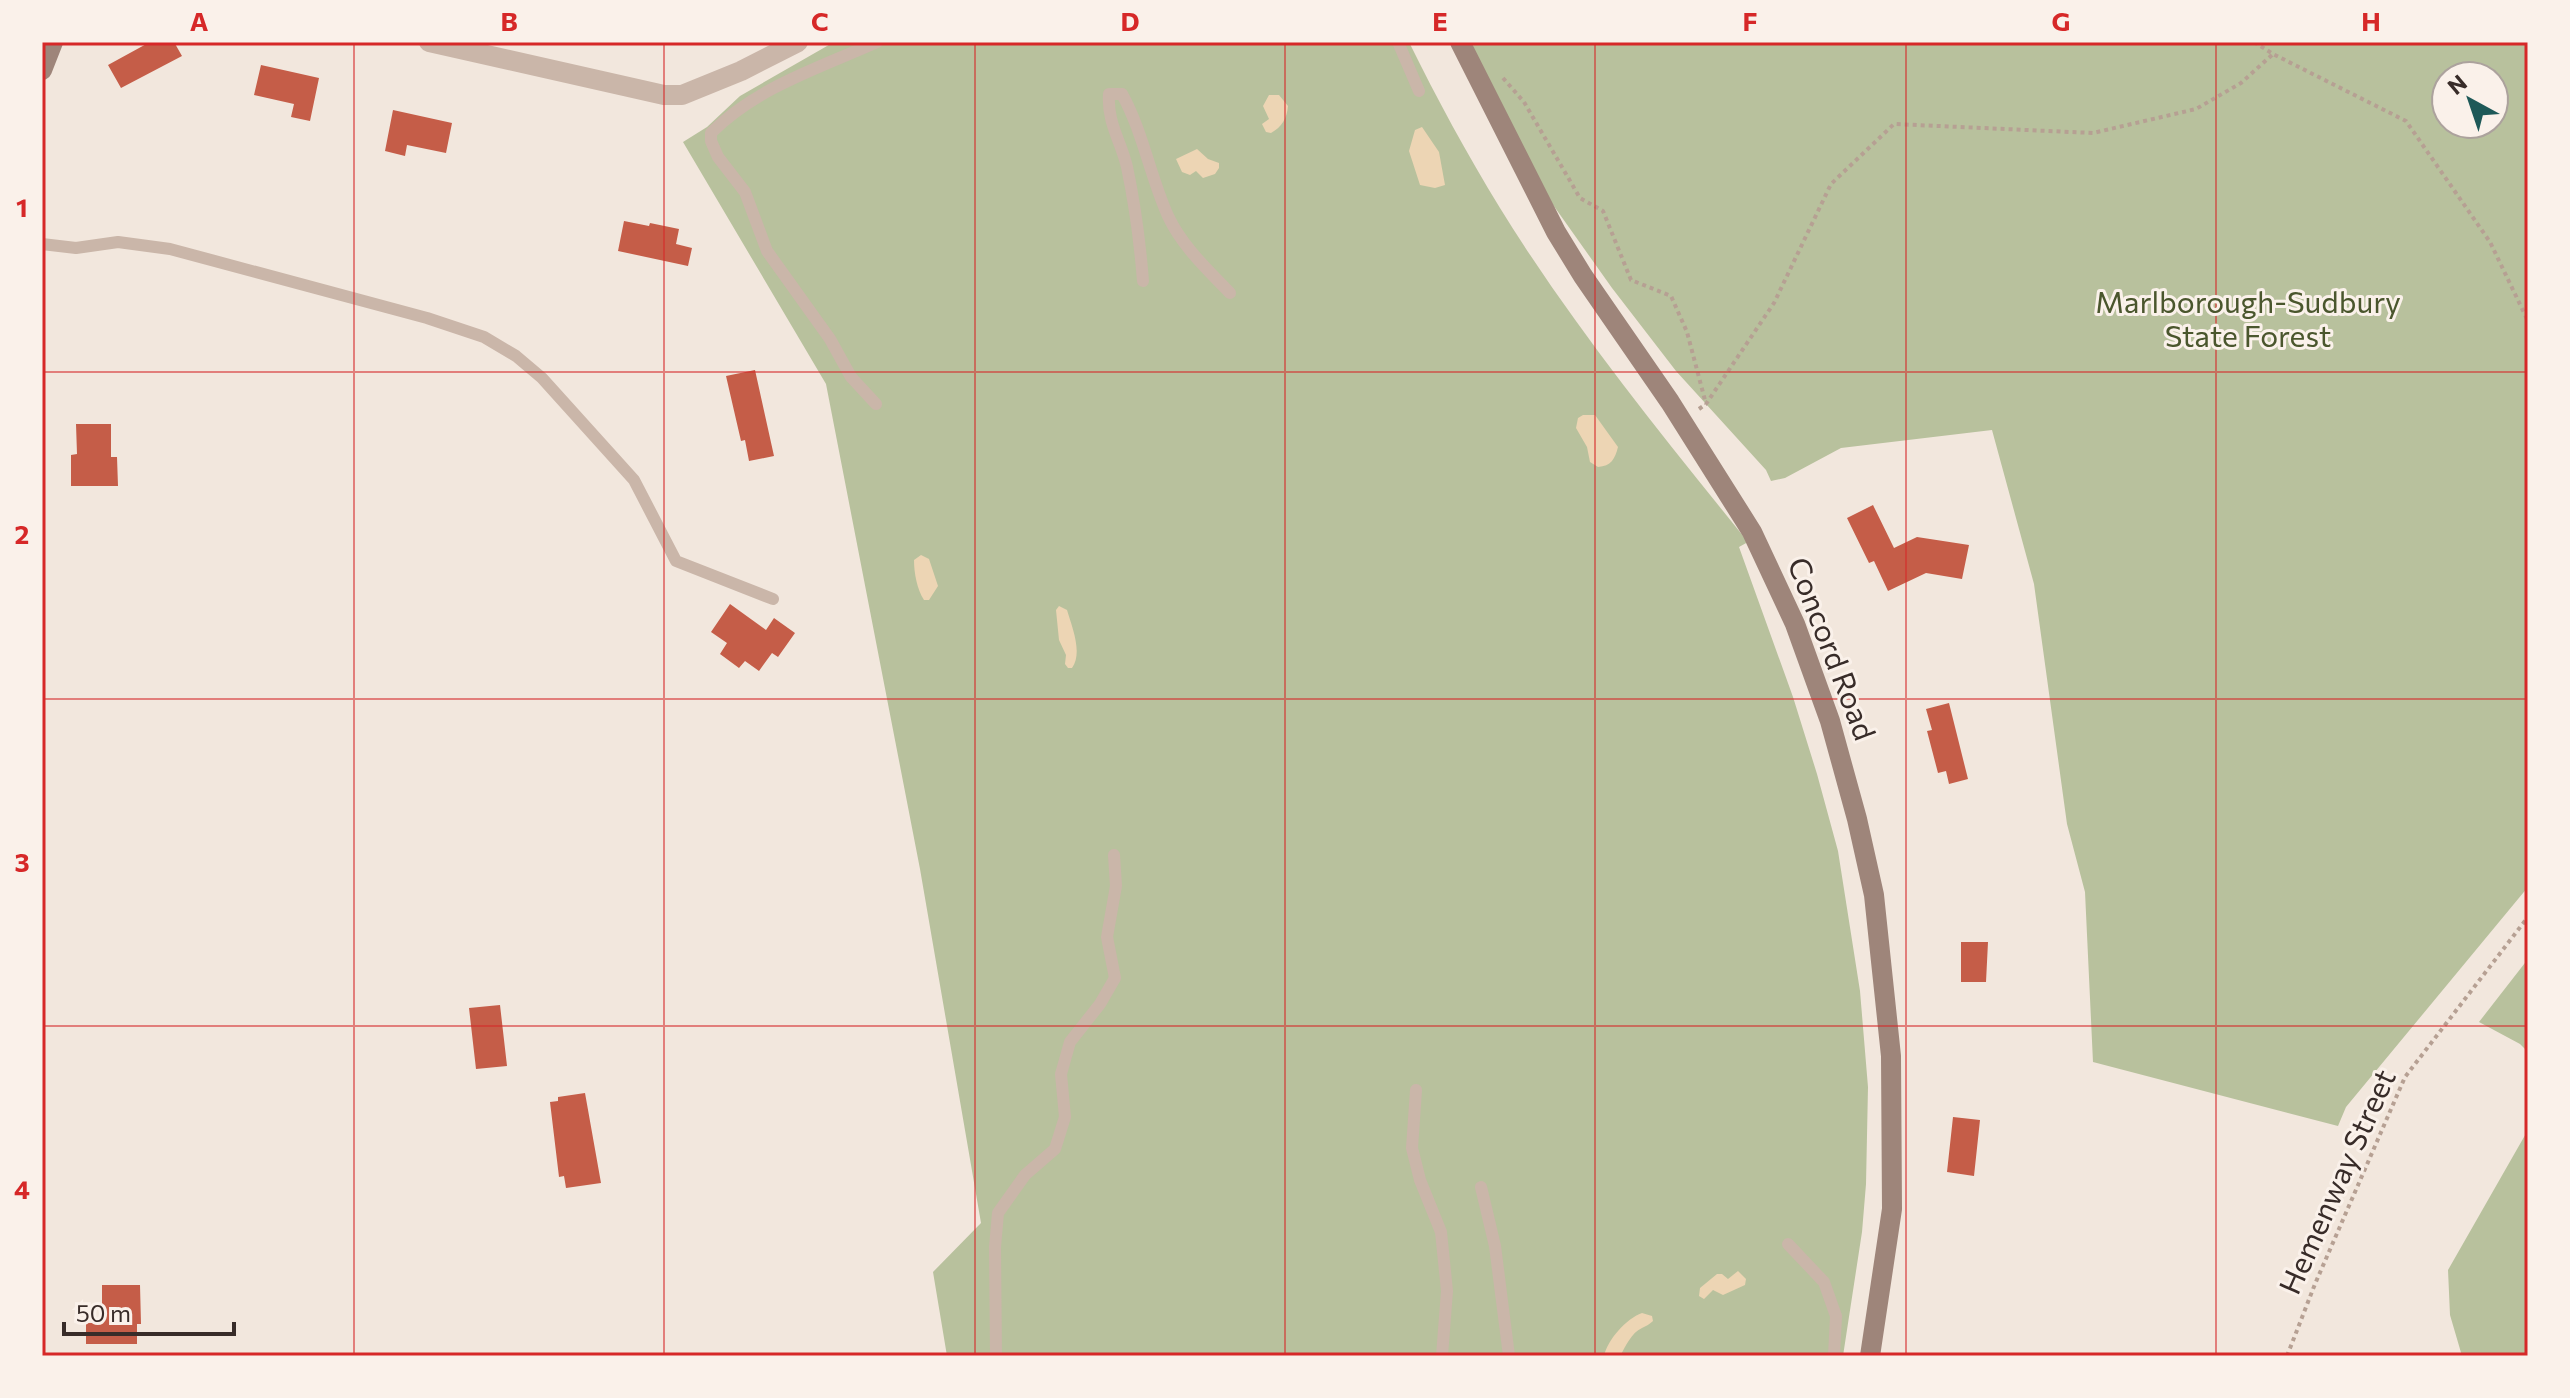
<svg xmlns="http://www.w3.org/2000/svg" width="2570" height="1398" viewBox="0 0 2570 1398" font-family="Commissioner,sans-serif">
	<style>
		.green { fill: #b8c19d; fill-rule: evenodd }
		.sand { fill: #edd5b4 }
		.building { fill: #c55d48 }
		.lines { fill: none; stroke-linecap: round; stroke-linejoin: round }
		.path { stroke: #b6a093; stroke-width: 4; stroke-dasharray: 4 4; stroke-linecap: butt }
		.lane { stroke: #cab6a9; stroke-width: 12 }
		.street { stroke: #cab6a9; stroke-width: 20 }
		.secondary { stroke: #9e857a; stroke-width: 20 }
		.grid { fill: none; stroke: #d62828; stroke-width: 2; stroke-opacity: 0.55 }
		.labels { text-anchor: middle; stroke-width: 6; stroke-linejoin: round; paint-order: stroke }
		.park-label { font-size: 30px; fill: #4a562d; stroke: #faf1ea }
		.street-label { font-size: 30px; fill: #382c29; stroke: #faf1ea }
		.neatline { fill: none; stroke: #d62828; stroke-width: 3 }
		.grid-label { font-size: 26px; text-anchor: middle; font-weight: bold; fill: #d62828 }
	</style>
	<rect width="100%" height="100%" fill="#f2e7dd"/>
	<path class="green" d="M834 42H1409C1437 99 1467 154 1500 208 1573 326 1661 434 1748 542L1739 547 1793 697 1817 774 1838 851 1860 991 1868 1087 1866 1184 1862 1232 1843 1356H947L933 1272 981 1223 920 869 826 384 683 142 707 127 740 96Z
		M1462 42H2528V887L2346 1107 2338 1126 2093 1062 2085 892 2067 824 2034 584 1992 430 1841 448 1785 478 1771 481 1766 470 1676 371 1612 288 1534 178ZM2446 76H2494V124H2446Z
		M2528 959V1052L2520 1044 2479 1022Z
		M2528 1130V1356H2462L2450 1315 2448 1270Z"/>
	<path class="sand" d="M1269 95H1279L1288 106C1287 118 1282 127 1271 133L1266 132 1262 124 1269 119 1263 106Z
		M1422 127 1439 152 1445 185 1435 188 1420 185 1409 151 1415 130Z
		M1197 149 1208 159 1219 163V168L1215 174 1203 178 1196 171 1190 175 1182 172 1176 159Z
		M1583 415H1595L1618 447C1615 459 1611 466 1598 467L1590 462 1587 447 1576 428 1578 418Z
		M921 555 929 559 938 586 929 600H924C917 589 914 573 914 560Z
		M1059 606 1067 610C1072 627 1083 653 1072 668H1068L1065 664 1066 655 1059 640 1056 610Z
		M1738 1271 1746 1279 1745 1285 1723 1295 1713 1290 1704 1299 1699 1296 1700 1288 1717 1274H1722L1728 1279Z
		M1642 1313 1652 1316 1653 1321C1650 1324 1646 1326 1642 1328 1631 1333 1626 1346 1620 1356H1604C1608 1339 1626 1319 1642 1313Z"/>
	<path class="building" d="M150 42H174L182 56 121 88 108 65Z
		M261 65 319 78 310 121 291 117 294 104 254 95Z
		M393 110 452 123 446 153 407 145 405 156 385 151Z
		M624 221 649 226 650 223 679 229 676 244 692 248 688 266 618 251Z
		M755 370 774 456 749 461 745 440 741 441 726 376Z
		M76 424H111V457H117L118 486H71V455L77 454Z
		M1873 505 1894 548 1917 537 1969 545 1962 579 1926 573 1888 591 1874 561 1869 563 1847 518Z
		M730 604 766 630 774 618 795 633 778 657 772 653 759 671 745 661 739 668 720 654 727 643 711 632Z
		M1949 703 1968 779 1949 784 1946 771 1938 773 1927 731 1932 730 1926 709Z
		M1961 942H1988L1986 982H1961Z
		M500 1005 507 1066 476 1069 469 1008Z
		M585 1093 601 1183 566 1188 564 1176 559 1177 550 1102 558 1101V1097Z
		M1953 1117 1980 1120 1974 1176 1947 1172Z
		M102 1285H140L141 1324H137V1344H86V1323H102Z"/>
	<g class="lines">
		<path class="path" d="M2254 42 2273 54 2406 121 2490 242 2528 321
			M1503 78 1524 102 1580 198 1603 211 1631 280 1671 296 1687 332 1706 404
			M1699 409 1706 404 1774 303 1831 184 1894 124 2093 133 2196 109 2241 83 2273 54
			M2287 1356 2315 1284 2405 1077 2528 917"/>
		<path class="lane" d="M1398 42 1419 91
			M42 244 76 248 118 242 170 249 427 318 484 337 516 356 542 378 634 480 676 561 773 599
			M1143 281C1140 243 1135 205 1127 167 1121 141 1107 123 1109 94H1122C1143 132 1150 176 1168 216 1182 246 1207 269 1230 293
			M876 404 851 377 830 339 767 251 745 192 718 157 711 141V133C757 87 819 68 877 42
			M1416 1090 1412 1148 1420 1180 1441 1232 1447 1291 1442 1356
			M1481 1187 1495 1246 1509 1356
			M1788 1244 1824 1282 1836 1316 1834 1356
			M996 1356 995 1247 998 1213 1025 1175 1055 1149 1065 1117 1061 1074 1070 1042 1100 1004 1115 978 1107 937 1116 886 1114 855"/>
		<path class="street" d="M429 42 664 95H682L741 71 798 42"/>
		<path class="secondary" d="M1460 42 1556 232 1583 276 1670 402 1752 532 1795 624 1830 721 1857 819 1874 895 1891 1056 1892 1209 1870 1356
			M42 70 53 42"/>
	</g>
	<path class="grid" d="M354 42V1356M664 42V1356M975 42V1356M1285 42V1356M1595 42V1356M1906 42V1356M2216 42V1356M42 372H2528M42 699H2528M42 1026H2528"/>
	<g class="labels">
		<g class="park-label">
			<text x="2248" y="313">Marlborough-Sudbury<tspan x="2248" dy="34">State Forest</tspan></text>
		</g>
		<g class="street-label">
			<text transform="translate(1831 649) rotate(69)" y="10">Concord Road</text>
			<text transform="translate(2338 1182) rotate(-66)" y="10">Hemenway Street</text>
		</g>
	</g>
	<rect width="2570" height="1398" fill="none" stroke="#faf1ea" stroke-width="88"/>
	<g transform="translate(2470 100) rotate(320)"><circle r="38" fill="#faf1ea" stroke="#aca29d" stroke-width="2"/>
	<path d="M0-6L14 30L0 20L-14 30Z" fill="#1e5958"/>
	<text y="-12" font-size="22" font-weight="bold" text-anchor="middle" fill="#382c29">N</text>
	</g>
	<path d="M64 1322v12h170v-12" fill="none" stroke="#382c29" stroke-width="4"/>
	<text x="76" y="1322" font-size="24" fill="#382c29" stroke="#faf1ea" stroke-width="6" paint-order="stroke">50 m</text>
	<rect x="44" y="44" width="2482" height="1310" class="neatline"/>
	<g class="grid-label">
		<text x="199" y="31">A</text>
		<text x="509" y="31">B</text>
		<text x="820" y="31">C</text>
		<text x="1130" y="31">D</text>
		<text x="1440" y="31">E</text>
		<text x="1750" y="31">F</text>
		<text x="2061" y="31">G</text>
		<text x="2371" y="31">H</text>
		<text x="22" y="217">1</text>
		<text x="22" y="544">2</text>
		<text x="22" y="872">3</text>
		<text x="22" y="1199">4</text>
	</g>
</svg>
